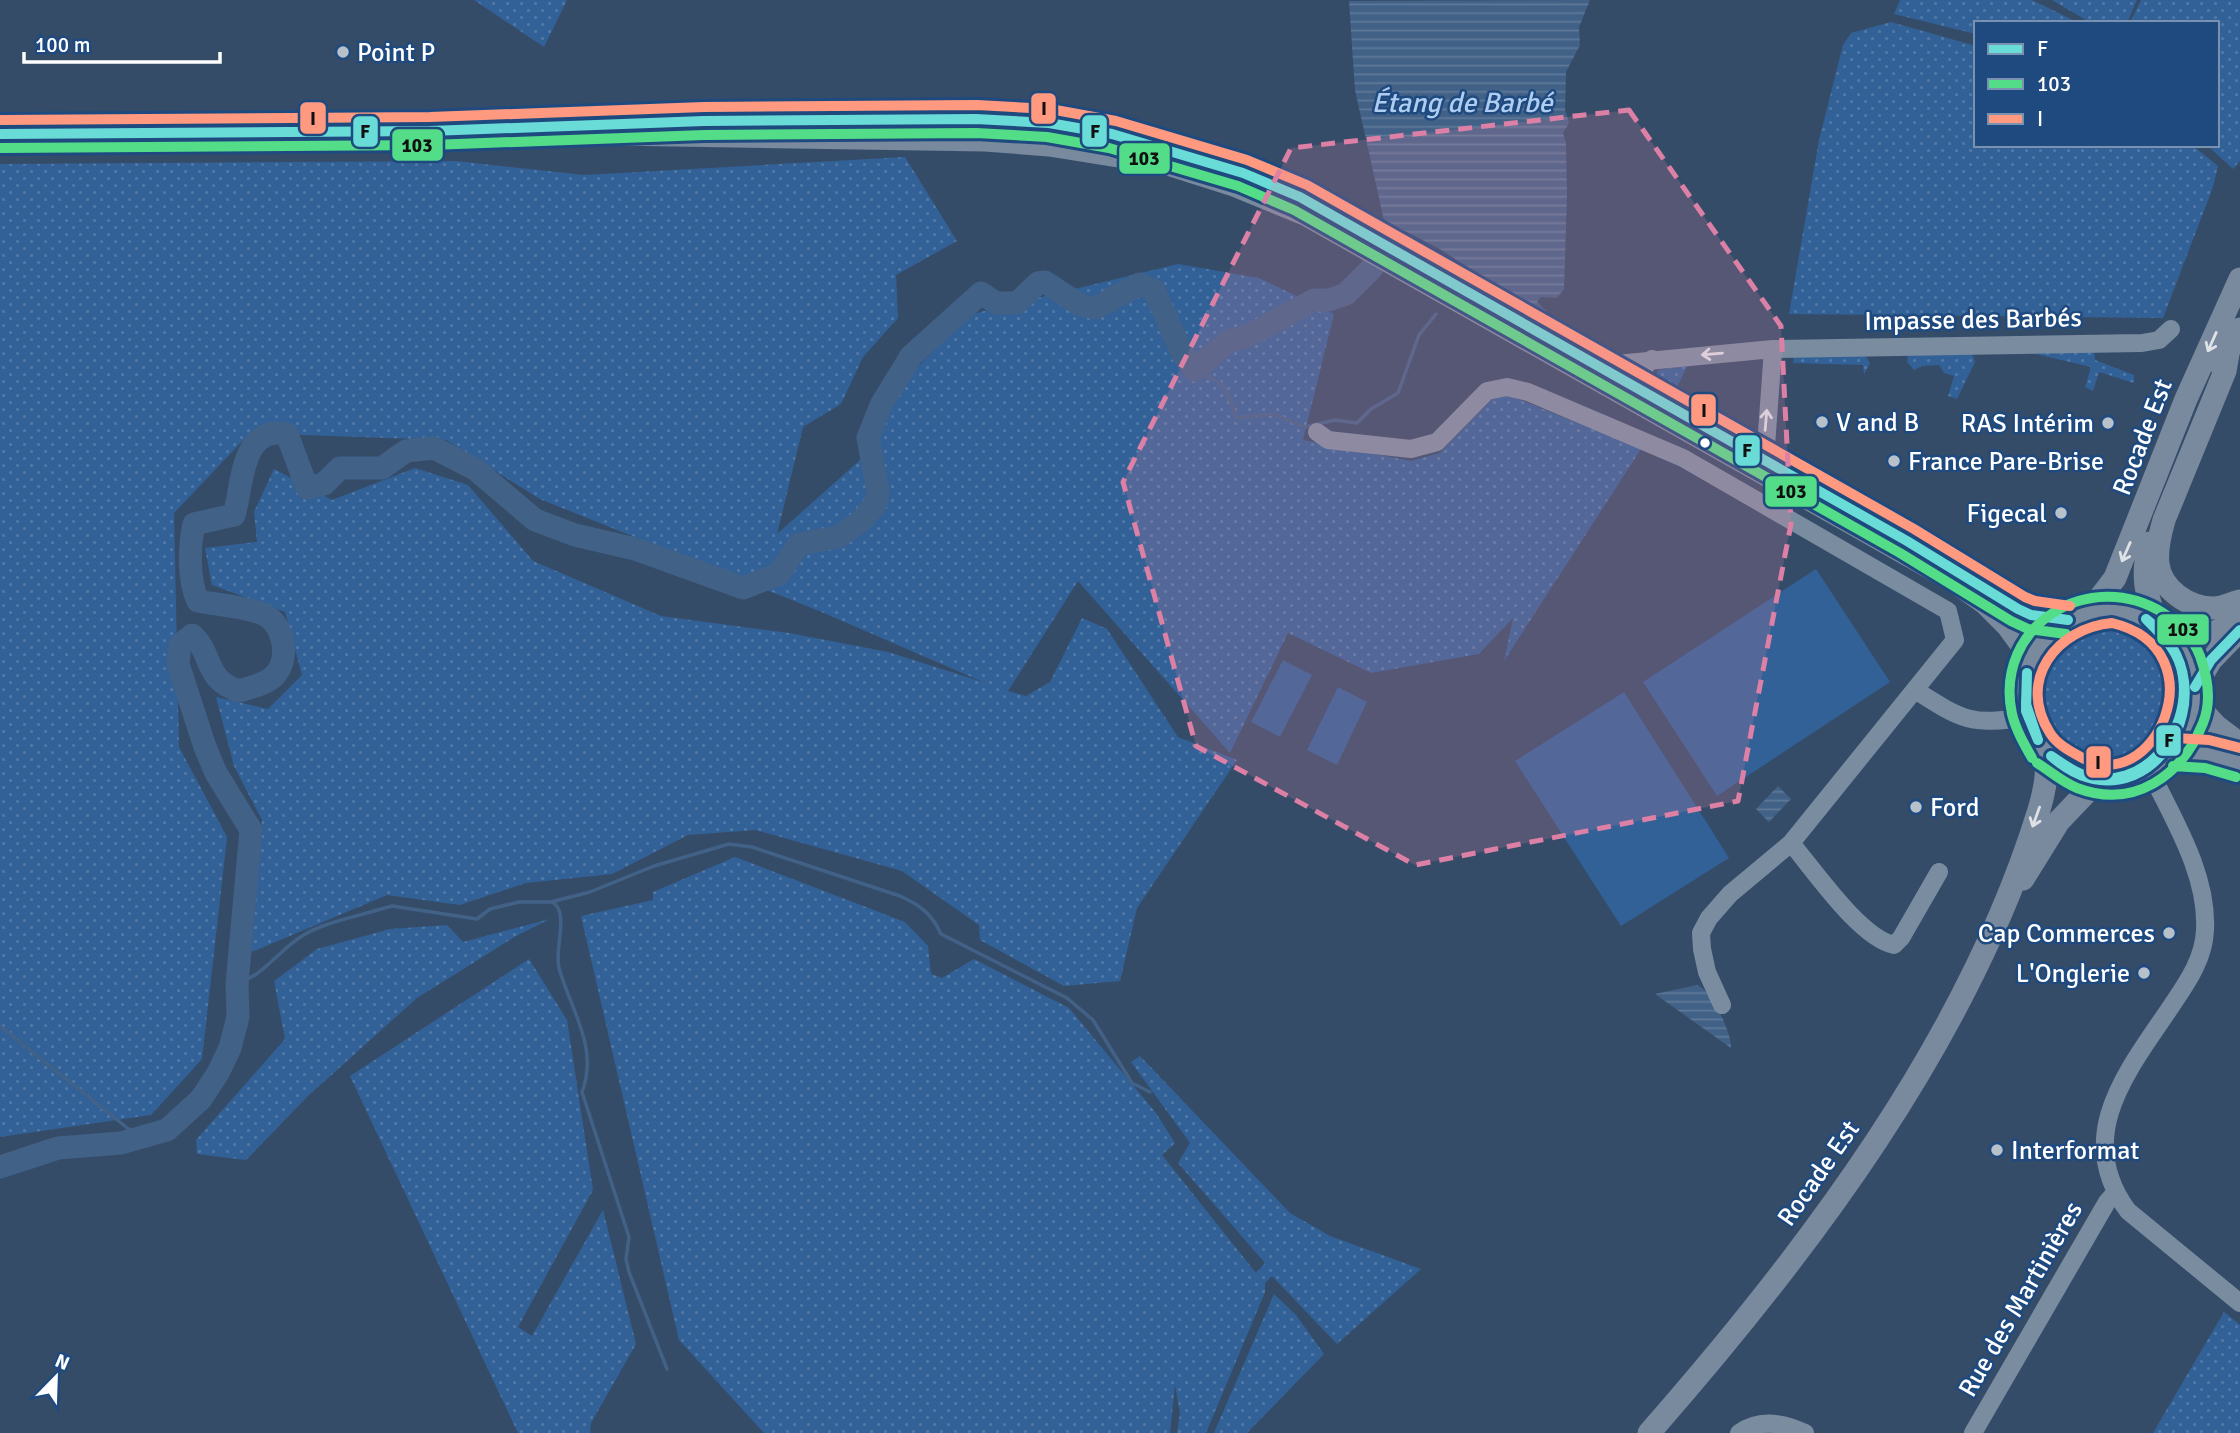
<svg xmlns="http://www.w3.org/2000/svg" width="2240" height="1433" viewBox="0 0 2240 1433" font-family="Signika,sans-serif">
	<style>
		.grass { fill: url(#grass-dots) }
		.pitch { fill: #326197 }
		.water { fill: url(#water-rules) }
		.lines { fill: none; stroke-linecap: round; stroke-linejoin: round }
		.stream { stroke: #426187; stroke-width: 3.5 }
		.river { stroke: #426187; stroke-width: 23 }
		.minor { stroke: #7a8ca0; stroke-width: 18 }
		.major { stroke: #79899e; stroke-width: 23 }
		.bus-1-casing { stroke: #1f4a7f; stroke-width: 16 }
		.bus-2-casing { stroke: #1f4a7f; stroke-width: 16 }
		.bus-3-casing { stroke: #1f4a7f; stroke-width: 16 }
		.bus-1 { stroke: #6adcd8; stroke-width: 10 }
		.bus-2 { stroke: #53dd88; stroke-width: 10 }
		.bus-3 { stroke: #ff9a80; stroke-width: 10 }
		.oneway { stroke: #dee2e7 }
		.marked { fill: #dd80a5; fill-opacity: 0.2; stroke: #dd80a5; stroke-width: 5; stroke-dasharray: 14 9; stroke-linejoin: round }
		.poi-dot { fill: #b8c0ca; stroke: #1f4a7f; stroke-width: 2.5 }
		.bus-dot { fill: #fff; stroke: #1f4a7f; stroke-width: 2.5 }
		.labels { text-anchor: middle; stroke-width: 5; stroke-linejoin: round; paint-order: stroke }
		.poi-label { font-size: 26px; fill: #fff; stroke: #1f4a7f; text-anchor: start }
		.street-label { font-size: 26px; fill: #fff; stroke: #1f4a7f }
		.water-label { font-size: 28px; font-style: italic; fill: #afcdf0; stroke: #1f4a7f }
		.line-badge { stroke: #1f4a7f; stroke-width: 2.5 }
		.pale-badge-label { font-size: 19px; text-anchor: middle; font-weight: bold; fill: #111 }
	</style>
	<defs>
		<pattern id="grass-dots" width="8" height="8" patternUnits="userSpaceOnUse" patternTransform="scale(1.75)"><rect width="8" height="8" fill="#326197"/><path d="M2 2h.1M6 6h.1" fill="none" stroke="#5179a7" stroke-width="1.8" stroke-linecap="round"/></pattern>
		<pattern id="water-rules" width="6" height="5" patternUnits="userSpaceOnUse" patternTransform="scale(1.75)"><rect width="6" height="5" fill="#426187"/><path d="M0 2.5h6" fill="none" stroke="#5e7999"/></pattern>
	</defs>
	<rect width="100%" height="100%" fill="#354c69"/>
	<path class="grass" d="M474 0H567L544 47Z
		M1900 0H2032L2079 23H1976V34L1894 14Z
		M2052 0H2137L2127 23H2091Z
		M2141 0H2240V161L2233 169 2207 145H2217V23H2130Z
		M1891 22 1976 46V145H2192L2218 166 2213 187 2163 318 1789 314 1819 140 1843 45 1851 33Z
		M505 110 503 117H156L160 112Z
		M905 157 957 241 896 275 898 318 863 357 841 404 803 427 777 534 859 461 901 384 968 315 1178 264 1259 278 1334 314 1303 440 1411 461 1440 453 1496 395 1506 394 1641 449 1504 661 1513 618 1479 654 1371 673 1288 633 1230 753 1078 581 1008 691 1026 696 1050 682 1082 618 1107 629 1178 737 1237 760 1137 908 1120 981 1064 986 980 940 979 925 902 871 756 830 688 835 612 874 526 883 460 905 387 895 249 953 262 820 234 766 216 697 268 709 302 675 285 612 212 585 205 548 257 542 254 512 274 469 332 500 415 468 468 485 533 561 661 616 789 633 888 652 983 682 824 613 540 499 446 440 250 433 174 513 179 747 227 837 202 1059 151 1115 0 1137V164L456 161 584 175Z
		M2094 351 2095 360 2134 375V383L2099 372 2093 391 2085 387 2091 367 2028 352Z
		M1864 353 1870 363 1864 375 1863 365 1793 363 1794 355Z
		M1972 354 1975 362 1957 399 1948 396 1954 376 1944 373 1939 365 1922 366 1914 370 1907 362 1908 355Z
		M1687 366 1675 392 1654 383 1658 370Z
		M2036 693a73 73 0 1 1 146 0a73 73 0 1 1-146 0Z
		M735 857 905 922 928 946 931 974 942 978 974 959 1069 1008 1156 1113 1175 1143 1162 1155 1256 1273 1265 1263 1178 1163 1190 1143 1131 1062 1140 1056 1290 1213 1330 1236 1421 1269 1337 1344 1272 1276 1265 1283V1292L1206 1433H1177L1180 1413 1175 1385 1170 1433H764L679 1340 581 916 653 900V892Z
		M550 919 516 936 417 998 308 1096 246 1160 197 1154 196 1140 285 1039 274 981 317 949 390 929 447 925 463 942Z
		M529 959 567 1020 593 1190 518 1327 532 1336 603 1210 636 1344 591 1423 590 1433H518L350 1076Z
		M1274 1294 1296 1315 1324 1354 1247 1433H1214Z
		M2224 1312 2240 1325V1433H2153Z"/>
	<path class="pitch" d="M1816 569 1890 682 1717 796 1643 682Z
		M1283 660 1312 675 1280 737 1251 722Z
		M1338 687 1367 702 1337 765 1307 750Z
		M1624 692 1729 858 1621 926 1515 761Z"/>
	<path class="water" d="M1590 0 1579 27 1580 45 1566 72 1565 109 1569 123 1563 133 1566 143 1567 196 1564 289 1557 298 1541 297 1537 302 1550 315 1548 319 1440 249 1405 231 1400 234 1385 225 1355 90 1349 1Z
		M1778 786 1791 799 1769 822 1756 809Z
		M1697 985C1712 990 1732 1034 1731 1048L1655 994Z"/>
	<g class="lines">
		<path class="stream" d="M1195 370 1218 381 1226 390 1237 418 1273 414 1305 427 1335 420 1357 423 1371 409 1398 393 1419 335 1436 314
			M552 902C570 911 554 949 559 968 571 1011 599 1047 582 1092L629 1237 626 1259 629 1272 667 1369
			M237 984C264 975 278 951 302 936 324 922 356 917 381 909L392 906 477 919 490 909 519 902H551L590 892 654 866 729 844 752 847 900 896C920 905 932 914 941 934L1067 998 1093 1020 1132 1083 1150 1092
			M0 1026 141 1139"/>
		<path class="river" d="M0 1167 58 1148 121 1143 167 1130 201 1099 218 1073 230 1048 238 1017 237 984 251 830 216 773 205 747 178 664 180 645 192 635C213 653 203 679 239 691 251 687 265 685 274 676 291 659 284 623 263 614 244 606 218 605 198 601 188 580 189 546 194 524L234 515C243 486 240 425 287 434L307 488 324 484 340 468H382L406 451 434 448 475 469 535 520 575 535 635 549 743 588 779 574 799 544 838 537 860 522 875 505 878 491 868 438 881 405 911 356 981 293 996 303H1017L1038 283 1045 282 1080 305 1095 308 1140 284 1154 290 1183 355 1195 370 1230 340 1244 338 1314 300H1329L1346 294 1372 268"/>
		<path class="minor" d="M1773 349 1766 446 1774 457 1880 526
			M1596 366 1773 349 2142 343 2159 340 2171 329
			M1650 410C1637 392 1635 374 1652 359
			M1317 432 1328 440 1411 449 1437 442 1487 391 1507 387 1528 392 1683 458 1948 611 1955 640 1791 843 1730 894 1709 918 1701 933 1702 949 1707 972 1722 1005
			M1915 690C1962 720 1970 726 2027 717
			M2150 771C2173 819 2208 874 2205 930 2204 957 2189 980 2174 1002 2131 1067 2071 1134 2128 1211L2240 1303
			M1791 843C1814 870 1860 938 1894 945L1901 938 1939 872
			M1739 1433C1760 1418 1784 1423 1805 1433
			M1973 1433 2107 1202 2115 1193"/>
		<path class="major" d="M654 123 976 119 1049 123 1112 134 1169 150
			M0 134 430 131 985 140 1049 145 1168 164 1234 185 1305 214 1954 581 1985 603 2007 625 2032 659
			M2228 354 2225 371 2164 520C2160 534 2156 549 2158 564 2161 589 2188 608 2214 608 2222 608 2232 603 2240 601
			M2221 365 2240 329
			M2150 543C2141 573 2145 595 2158 624
			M1978 584 2031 615 2068 620
			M2090 611 2115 578 2186 399 2240 279
			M2173 637H2198L2240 624
			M2195 687 2211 660 2240 630
			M2195 703 2216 726 2240 744
			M2174 752 2207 754 2240 763
			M2023 879 2059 821 2098 780
			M1649 1433C1807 1253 1968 1041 2039 810 2044 793 2050 768 2044 751 2042 745 2036 739 2033 734 2019 705 2022 670 2040 644 2071 601 2140 598 2175 639 2240 721 2133 831 2044 751"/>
		<defs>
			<path id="bus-1" d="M0 134 430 131 704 121 976 119 1049 123 1112 134 1243 173 1300 197 1907 541 2018 609 2031 615 2068 620
				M2027 673 2026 704 2038 740
				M2027 673 2026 711 2038 740
				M2195 687 2211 660 2240 630
				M2051 756C2061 762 2073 772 2084 775 2143 794 2191 733 2183 677 2180 652 2163 636 2146 619
				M2051 756C2145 839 2240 689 2146 619"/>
			<path id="bus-2" d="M0 148 430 145 704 135 976 133 1047 137 1109 148 1238 186 1294 210 1900 553 2011 621 2028 629 2066 634
				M2032 758C2024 744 2016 730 2012 714 1993 625 2090 567 2163 613 2179 623 2193 638 2200 656 2208 678 2212 701 2203 723 2182 775 2135 810 2077 788 2062 782 2050 771 2037 763
				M2173 766 2205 768 2236 777"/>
			<path id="bus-3" d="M0 120 430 117 704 107 977 105 1050 109 1116 121 1247 160 1307 185 1914 529 2025 597 2035 601 2070 606
				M2112 623C2222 649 2154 803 2079 756 2068 750 2057 744 2050 733 2016 680 2057 628 2112 623Z
				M2175 738 2209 740 2240 748"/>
		</defs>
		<use href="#bus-1" class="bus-1-casing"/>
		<use href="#bus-2" class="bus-2-casing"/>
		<use href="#bus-3" class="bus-3-casing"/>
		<use href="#bus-1" class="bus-1"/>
		<use href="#bus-2" class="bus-2"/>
		<use href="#bus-3" class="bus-3"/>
	</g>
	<defs><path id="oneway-shaft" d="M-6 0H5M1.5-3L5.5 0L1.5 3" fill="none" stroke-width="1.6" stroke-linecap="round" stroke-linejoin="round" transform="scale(1.75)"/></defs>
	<g class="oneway">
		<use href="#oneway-shaft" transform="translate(2212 342) rotate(114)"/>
		<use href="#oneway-shaft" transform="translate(1712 354) rotate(175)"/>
		<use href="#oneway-shaft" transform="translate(1766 420) rotate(-85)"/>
		<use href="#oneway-shaft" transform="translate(2126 552) rotate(114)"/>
		<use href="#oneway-shaft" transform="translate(2036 817) rotate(110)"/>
	</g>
	<path class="marked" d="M1629 110 1781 326 1791 524 1738 801 1415 865 1196 746 1123 482 1291 148Z"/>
	<g class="poi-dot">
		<circle cx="343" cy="52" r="7"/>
		<circle cx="1822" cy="422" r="7"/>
		<circle cx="2108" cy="423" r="7"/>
		<circle cx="1894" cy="461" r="7"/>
		<circle cx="2061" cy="513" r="7"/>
		<circle cx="1916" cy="807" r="7"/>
		<circle cx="2169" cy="933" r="7"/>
		<circle cx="2144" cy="973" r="7"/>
		<circle cx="1997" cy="1150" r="7"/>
	</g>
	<circle class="bus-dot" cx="1705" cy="443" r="6"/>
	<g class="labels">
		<g class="poi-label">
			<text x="357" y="61">Point P</text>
			<text x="1836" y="431">V and B</text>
			<text x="2094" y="432" text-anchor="end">RAS Intérim</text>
			<text x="1908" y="470">France Pare-Brise</text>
			<text x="2047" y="522" text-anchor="end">Figecal</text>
			<text x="1930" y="816">Ford</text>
			<text x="2155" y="942" text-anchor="end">Cap Commerces</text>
			<text x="2130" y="982" text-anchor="end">L'Onglerie</text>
			<text x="2011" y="1159">Interformat</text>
		</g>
		<g class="street-label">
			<text transform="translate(1973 319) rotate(-1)" y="9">Impasse des Barbés</text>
			<text transform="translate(2142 437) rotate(-69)" y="9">Rocade Est</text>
			<text transform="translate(1818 1173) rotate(-55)" y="9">Rocade Est</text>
			<text transform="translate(2020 1299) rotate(-60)" y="9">Rue des Martinières</text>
		</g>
		<g class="water-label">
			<text x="1462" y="112">Étang de Barbé</text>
		</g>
	</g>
	<g class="line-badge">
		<rect x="1030" y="92" width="27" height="33" rx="7" fill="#ff9a80"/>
		<rect x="299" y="101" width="28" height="34" rx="7" fill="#ff9a80"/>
		<rect x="1081" y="114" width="27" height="34" rx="7" fill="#6adcd8"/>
		<rect x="352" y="115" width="27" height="33" rx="7" fill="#6adcd8"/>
		<rect x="391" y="128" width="53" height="34" rx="7" fill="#53dd88"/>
		<rect x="1118" y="142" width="53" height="33" rx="7" fill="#53dd88"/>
		<rect x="1690" y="393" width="27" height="34" rx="7" fill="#ff9a80"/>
		<rect x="1734" y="434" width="27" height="33" rx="7" fill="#6adcd8"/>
		<rect x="1764" y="475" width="54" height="33" rx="7" fill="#53dd88"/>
		<rect x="2156" y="613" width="54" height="33" rx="7" fill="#53dd88"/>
		<rect x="2155" y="724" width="27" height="33" rx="7" fill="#6adcd8"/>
		<rect x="2085" y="745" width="27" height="34" rx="7" fill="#ff9a80"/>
	</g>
	<g class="pale-badge-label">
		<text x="1044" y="115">I</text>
		<text x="313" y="125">I</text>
		<text x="1095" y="138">F</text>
		<text x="365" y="138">F</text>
		<text x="417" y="152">103</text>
		<text x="1144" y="165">103</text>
		<text x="1704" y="417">I</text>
		<text x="1747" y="457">F</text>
		<text x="1791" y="498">103</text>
		<text x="2183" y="636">103</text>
		<text x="2169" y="747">F</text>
		<text x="2098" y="769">I</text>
	</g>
	<rect x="1974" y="21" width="245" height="126" fill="#1f4a7f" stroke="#7992b2" stroke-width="2"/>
	<rect x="1988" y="44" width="35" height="10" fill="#6adcd8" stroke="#7992b2" stroke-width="2"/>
	<text x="2037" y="56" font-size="21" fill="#ffffff">F</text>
	<rect x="1988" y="79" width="35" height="10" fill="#53dd88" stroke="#7992b2" stroke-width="2"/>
	<text x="2037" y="91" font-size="21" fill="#ffffff">103</text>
	<rect x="1988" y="114" width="35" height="10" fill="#ff9a80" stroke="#7992b2" stroke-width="2"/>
	<text x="2037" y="126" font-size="21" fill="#ffffff">I</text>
	<g transform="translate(56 1377) rotate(23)" stroke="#1f4a7f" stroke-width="5" paint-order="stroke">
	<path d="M0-5L12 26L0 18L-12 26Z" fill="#ffffff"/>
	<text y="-10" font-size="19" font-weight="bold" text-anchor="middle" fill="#ffffff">N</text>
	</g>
	<path d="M24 52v10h196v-10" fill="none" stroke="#ffffff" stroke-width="3.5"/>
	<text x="35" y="52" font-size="21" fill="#ffffff" stroke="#1f4a7f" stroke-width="5" paint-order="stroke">100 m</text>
</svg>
